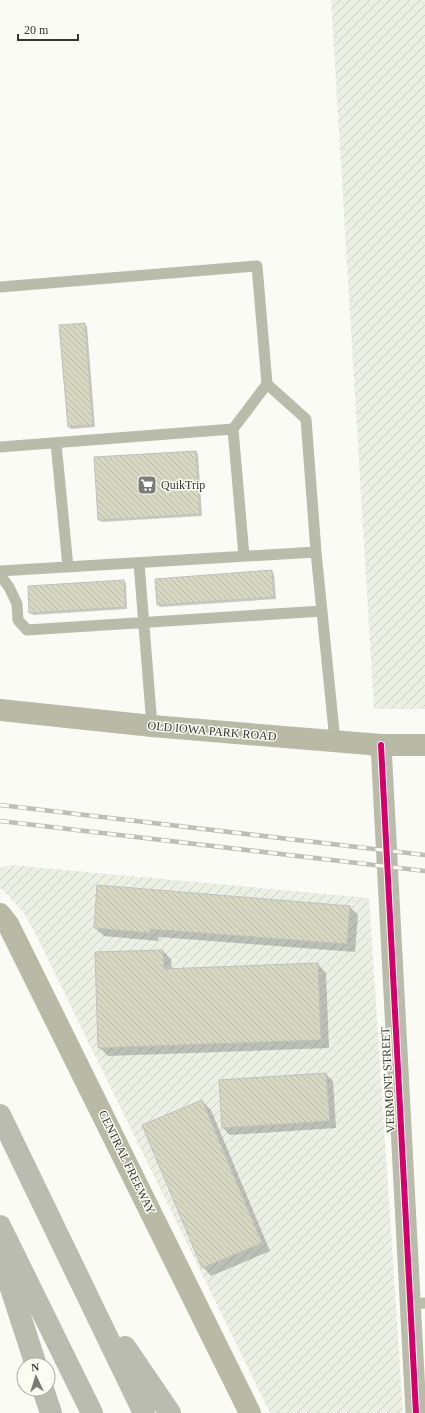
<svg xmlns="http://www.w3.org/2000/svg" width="425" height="1413" viewBox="0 0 425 1413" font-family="'Times New Roman',serif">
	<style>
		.industrial { fill: url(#industrial-furrows) }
		.shadow { fill: #0003 }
		.building { fill: url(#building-back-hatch); stroke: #c0c1bd }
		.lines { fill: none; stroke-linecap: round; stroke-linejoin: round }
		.lane { stroke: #b9bcaa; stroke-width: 11 }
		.street { stroke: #b9bcaa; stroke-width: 21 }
		.secondary { stroke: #b8baa6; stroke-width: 22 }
		.highway { stroke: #babcaf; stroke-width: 22 }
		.rail-casing { stroke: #bdbeb4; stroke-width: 4.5 }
		.rail { stroke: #fbfdf3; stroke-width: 3; stroke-dasharray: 9; stroke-linecap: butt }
		.cycleway-casing { stroke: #fbfdf3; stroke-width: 8 }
		.cycleway { stroke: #d6006c; stroke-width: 6 }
		.labels { text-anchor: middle; stroke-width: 3; stroke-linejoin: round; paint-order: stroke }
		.poi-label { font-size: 12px; fill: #363633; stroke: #fbfdf3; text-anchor: start }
		.street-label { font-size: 12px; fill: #363633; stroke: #fbfdf3 }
	</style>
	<defs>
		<pattern id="industrial-furrows" width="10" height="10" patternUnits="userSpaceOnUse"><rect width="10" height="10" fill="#ecefe4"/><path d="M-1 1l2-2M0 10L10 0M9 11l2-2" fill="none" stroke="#cbcec4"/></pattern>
		<pattern id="building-back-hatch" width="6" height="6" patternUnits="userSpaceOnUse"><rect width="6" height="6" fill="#d6d8c2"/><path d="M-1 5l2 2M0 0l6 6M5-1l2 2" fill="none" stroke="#b8baa7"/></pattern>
	</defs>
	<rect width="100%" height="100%" fill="#fafbf5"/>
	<path class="industrial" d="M331 0H425V709H374Z
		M10 865 369 898 403 1413H270L37 937 25 915 9 896 0 888V868Z"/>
	<path class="shadow" d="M84 324 87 326 95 427 71 429 69 427Z
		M196 452 198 454 202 516 101 522 99 520Z
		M271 571 274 574 276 599 160 607 158 605Z
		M124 581 126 583 127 609 33 615 30 613Z
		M350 907 358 915 355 952 159 937 158 941 104 936 95 928Z
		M163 951 171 959 172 969 318 964 326 973 329 1048 108 1056 99 1047Z
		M326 1074 333 1081 336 1128 230 1135 223 1128Z
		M202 1101 211 1110 270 1251 211 1276 203 1267Z"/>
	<path class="building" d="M85 323 93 425 68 427 59 325Z
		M196 451 200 514 98 520 94 457Z
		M272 570 274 597 157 605 155 579Z
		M124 580 126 607 29 613 28 586Z
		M97 885 350 906 347 944 150 929V933L94 928Z
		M163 950 164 969 318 963 321 1040 98 1048 95 952Z
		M326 1073 330 1121 222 1128 219 1080Z
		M202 1100 262 1243 202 1268 142 1125Z"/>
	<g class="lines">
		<path class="lane" d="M0 287 257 266 267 384
			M233 429 244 556
			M56 443 68 567
			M0 447 233 429 267 384 306 419 316 552 335 741
			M139 563 152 726
			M0 571 316 552
			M0 575 9 587 17 604 18 620 27 630 322 611
			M410 1304 425 1303"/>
		<path class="street" d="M381 745 416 1413"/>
		<path class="secondary" d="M0 710 152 726 381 745H425
			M0 914 8 924 250 1413"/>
		<path class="highway" d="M0 1115 144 1413
			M0 1226 92 1413
			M0 1255 36 1365
			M125 1347 170 1413
			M43 1389 51 1413"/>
		<defs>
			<path id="rail" d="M0 805 425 855
				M0 821 425 871"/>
		</defs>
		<use href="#rail" class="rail-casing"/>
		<use href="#rail" class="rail"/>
		<defs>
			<path id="cycleway" d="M381 745 416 1413"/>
		</defs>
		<use href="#cycleway" class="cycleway-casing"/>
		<use href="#cycleway" class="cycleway"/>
	</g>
	<defs>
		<symbol id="supermarket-square" viewBox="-11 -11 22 22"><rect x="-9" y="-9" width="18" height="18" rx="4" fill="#7b7b77" stroke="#fbfdf3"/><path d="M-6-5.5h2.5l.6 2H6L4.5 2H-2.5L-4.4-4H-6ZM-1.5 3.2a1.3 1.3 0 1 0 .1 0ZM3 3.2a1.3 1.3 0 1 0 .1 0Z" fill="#fff"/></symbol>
	</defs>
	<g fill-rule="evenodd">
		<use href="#supermarket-square" x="136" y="474" width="22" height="22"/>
	</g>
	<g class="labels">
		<g class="poi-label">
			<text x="161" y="489">QuikTrip</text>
		</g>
		<g class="street-label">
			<text transform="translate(212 731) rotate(5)" y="4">OLD IOWA PARK ROAD</text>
			<text transform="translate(388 1080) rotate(-93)" y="4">VERMONT STREET</text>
			<text transform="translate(127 1162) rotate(64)" y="4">CENTRAL FREEWAY</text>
		</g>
	</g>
	<g transform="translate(36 1377) rotate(356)"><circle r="19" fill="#fbfdf3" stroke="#acada6"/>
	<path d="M0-3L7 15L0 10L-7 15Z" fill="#7b7b77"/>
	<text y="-6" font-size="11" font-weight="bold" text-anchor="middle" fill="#363633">N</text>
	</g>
	<path d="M18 34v6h60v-6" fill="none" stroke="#363633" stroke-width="2"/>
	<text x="24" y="34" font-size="12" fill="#363633" stroke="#fbfdf3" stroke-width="3" paint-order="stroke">20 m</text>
</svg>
